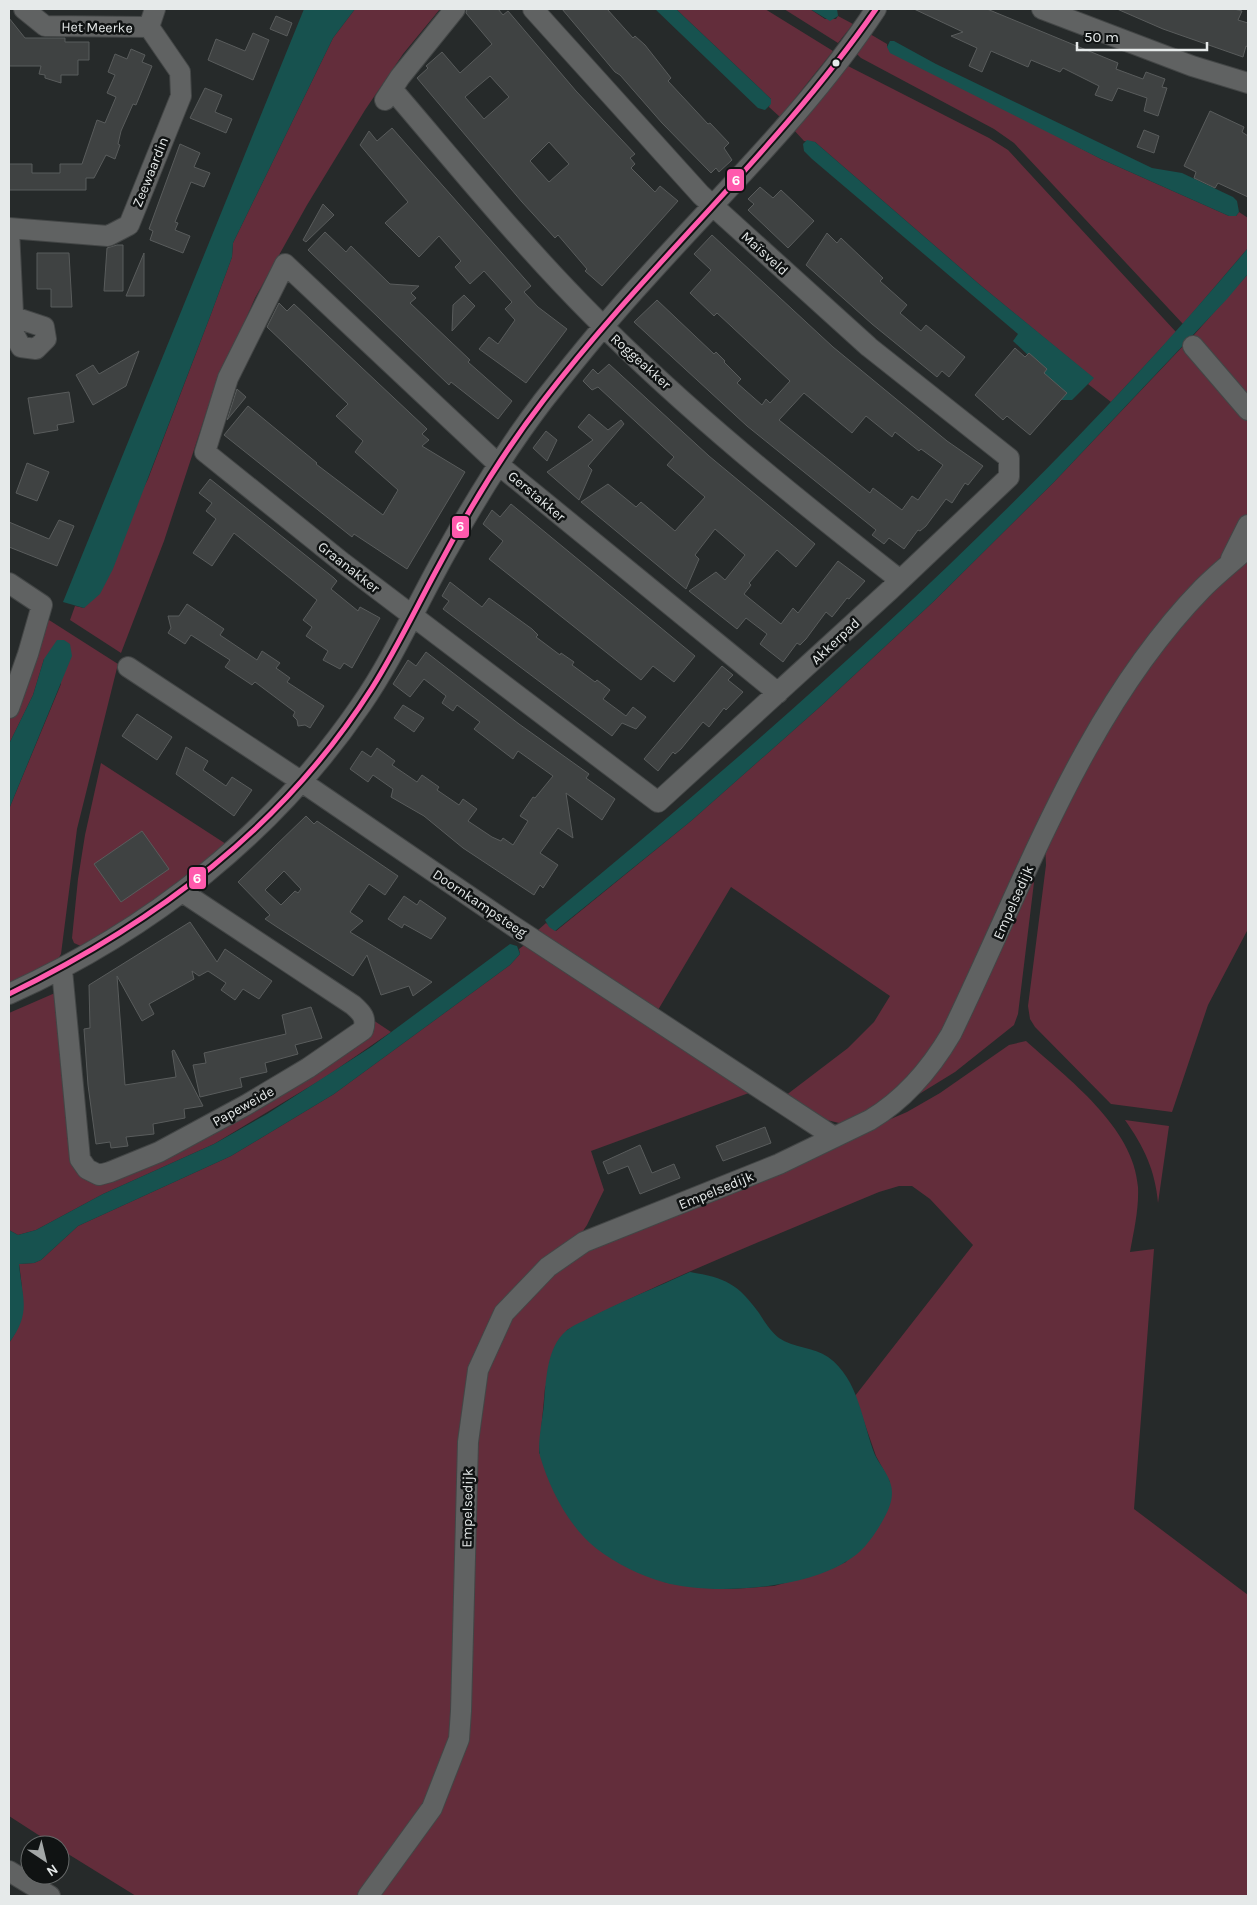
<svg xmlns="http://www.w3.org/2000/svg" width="1257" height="1905" viewBox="0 0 1257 1905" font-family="Karla,sans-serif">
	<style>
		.green { fill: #632d3b; fill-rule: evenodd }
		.water { fill: #17524f }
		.building { fill: #3f4242; stroke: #595c5c; fill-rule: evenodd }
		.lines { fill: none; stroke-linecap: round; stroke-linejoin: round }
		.minor-casing { stroke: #434646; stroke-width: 22 }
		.minor { stroke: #606262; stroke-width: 20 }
		.bus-1-casing { stroke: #101313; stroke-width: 9 }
		.bus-1 { stroke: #ff5aad; stroke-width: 5 }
		.bus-dot { fill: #e6eaea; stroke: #101313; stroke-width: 2 }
		.labels { text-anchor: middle; stroke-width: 5; stroke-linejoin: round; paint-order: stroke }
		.street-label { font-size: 14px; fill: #e6eaea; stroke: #101313 }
		.line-badge { stroke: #101313; stroke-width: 2 }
		.badge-label { font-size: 14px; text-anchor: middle; font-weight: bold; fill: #fff }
	</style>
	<rect width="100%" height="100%" fill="#262a2a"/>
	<path class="green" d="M355 9H440L403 54 365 110 307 205 255 298 211 398 164 541 121 653 70 620 75 606 84 608 148 479 211 314 232 257 233 243 333 38Z
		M676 9H765L833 51 780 117 769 107 771 99Z
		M784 9H810L825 19H836L838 16 853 24 838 43Z
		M870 34 887 44V47L1101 159 1229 216H1236L1239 212 1248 218V248L1183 324 1014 143 994 129 861 58 856 53Z
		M846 65 989 138 1008 150 1176 332 1111 402 1088 384 1093 378 979 284 815 142 804 141 793 129Z
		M1248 274V400L1193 336Z
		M1185 344 1248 417V513L1221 561 1185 596 1138 650 1123 673C1093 726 1060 779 1032 834 986 923 962 1041 880 1105 869 1113 855 1118 843 1124L823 1119 785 1096 848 1048 874 1022 890 996 731 887 658 1010 537 931 546 923 556 931 691 821 822 705 933 602 1054 482Z
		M1248 554V929L1208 1005 1172 1112 1111 1104 1035 1027 1030 1019 1028 1006 1046 865 1045 843 1079 773 1177 624Z
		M49 620 118 664 77 829 61 954 57 961 9 984V809L61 684 44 659 33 695 9 744V718L42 623Z
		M101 763 226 844 145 908 83 947 74 943 72 938 78 879 85 835Z
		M1036 866 1018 1014 1014 1025 955 1072 903 1104Z
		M531 940 757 1090 591 1151 604 1190 587 1225 574 1244 512 1293 460 1442 452 1658 455 1730 435 1789 359 1896H136L60 1849V1845H54L9 1816V1343C27 1319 23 1292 19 1264L34 1263 41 1260 78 1226 231 1156 334 1094 510 965 520 954 519 949Z
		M55 993 75 1166 119 1176 370 1018 391 1032 324 1078 214 1144 103 1194 36 1230 18 1235 9 1230V1013Z
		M1026 1041C1067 1078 1134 1127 1138 1187 1139 1209 1134 1230 1130 1252L1154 1249 1134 1509 1248 1595V1896H374L453 1775 474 1468 487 1370 510 1318 529 1293 584 1251 907 1112 940 1093 1009 1045ZM899 1186H912L930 1199 973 1245 855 1396 876 1456 890 1482 846 1562 826 1571 774 1586 732 1589 696 1587 664 1582 539 1453 545 1388 567 1330C668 1277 775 1236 879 1192Z
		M1125 1120 1169 1126 1158 1203C1155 1170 1144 1147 1125 1120Z"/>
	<path class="water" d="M304 9H355L333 38 233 243 232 257 211 314 113 569 100 594 84 608 63 602Z
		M655 9H676L771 99V104L765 110 758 108Z
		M810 9H837L838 16 830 21Z
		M890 41H894L936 64 1152 168 1182 173 1233 197 1237 201 1239 212 1236 216H1229L1101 159 890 53 887 47Z
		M807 140 815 142 979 284 1094 378 1072 400H1062L1039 378 1045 371 1013 341 1018 334 812 159 804 151 803 144Z
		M1248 248V274L1227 299 1054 482 933 602 822 705 691 821 555 931 549 927 545 920C795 714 1039 497 1248 248Z
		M57 640H64L70 644 72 656 9 809V744L33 695 44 659Z
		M510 944 517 946 520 954 510 965 334 1094 231 1156 78 1226 41 1260 34 1263 19 1264C22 1298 32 1312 9 1343V1230L18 1235 36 1230 103 1194 214 1144 267 1114 371 1047Z
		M690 1272C726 1278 738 1284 759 1313 764 1321 771 1332 779 1338 793 1348 814 1347 828 1357 859 1379 862 1422 875 1455 881 1467 892 1478 892 1493 892 1505 885 1517 879 1527 871 1540 861 1553 847 1561 805 1589 711 1596 663 1582 639 1575 617 1564 597 1549 569 1527 550 1490 540 1456 537 1444 543 1417 544 1404 546 1379 547 1347 566 1331 573 1325 582 1322 589 1318 622 1301 657 1287 690 1272Z"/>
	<path class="building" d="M467 9H498L503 15 508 11 576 91 635 154 630 158 635 164 631 168 655 192 660 186 678 201 602 286 585 271 587 269 558 235 555 238 522 202 417 78 428 68 426 66 442 52 460 73 492 44 466 13ZM490 76 509 97 484 119 465 97ZM549 142 569 164 549 182 530 161Z
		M562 9H607L633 38 635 36 645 45 671 78 668 81 708 124 710 123 729 143 724 148 732 160 719 172 716 168 711 173 662 123 620 75 615 72Z
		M914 9H987L1118 63 1116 69 1143 79 1146 72 1165 79 1162 87 1167 88 1158 116 1144 111 1147 98 1118 88 1112 101 1095 95 1099 86 1063 68 1060 72 1031 60 1028 67 991 51 982 72 969 66 977 48 951 36 963 32Z
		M1117 9H1234L1242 11 1238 20 1248 23V47L1246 46 1243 57 1163 29Z
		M276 16 292 23 287 36 270 29Z
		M9 18 25 38H65V42H89V60H78V75H61V83L45 78V75L39 74 41 66H9Z
		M253 33 269 40 253 80 208 60 216 39 245 51Z
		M131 49 145 55 142 62 152 66 136 105 133 104 121 131 118 144 120 145 115 159 106 155 94 178H86V190H9V164H32V173H60V164H82L97 120 105 123 116 97 107 93 115 75 108 72 115 54 127 59Z
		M205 88 222 95 215 112 232 119 226 133 190 118Z
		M1210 111 1244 127 1242 132 1248 136V197L1218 183 1215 188 1194 178 1196 172 1184 166Z
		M392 128 531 286 524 292 538 307 567 329 526 383 479 349 489 337 498 344 515 320 505 309 512 302 484 271 470 284 455 267 461 261 439 236 419 257 385 223 408 202 360 145 369 131 377 141Z
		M1144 130 1159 136 1154 153 1137 147Z
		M180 144 200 153 194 167 210 173 204 187 191 182 175 222 178 223 175 230 190 236 183 253 150 240 153 231 149 229Z
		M760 187 773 198 781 190 814 221 788 248 748 210 754 204 748 199Z
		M323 204 334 215 306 242 303 240Z
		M325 232 346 252 351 246 390 284 419 286 411 293 416 298 410 303 470 360 468 362 512 401 498 419 451 382 449 385 308 250Z
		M827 233 837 243 841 238 883 278 880 281 907 305 900 313 921 331 926 325 965 357 949 377 942 371 937 377 872 324 806 265Z
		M712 235 833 347 947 441 983 466 968 485 965 483 952 503 946 499 926 526 920 531 918 530 904 549 889 538 884 544 872 535 876 530 747 426 634 322 657 300 714 354 716 352 725 361 724 362 741 379 737 383 762 405 766 399 770 403 790 381 717 313 714 316 690 293 711 270 694 254ZM804 393 852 433 866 416 892 437 895 432 919 451 921 449 943 465 918 500 912 496 902 510 873 488 870 493 779 420Z
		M117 245H123V291H104L107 248Z
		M37 253H69L72 307H51V289H37Z
		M144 253V296H126Z
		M464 295 475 306 452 331 453 305Z
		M279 303 287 311 294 304 427 429 422 434 429 440 422 446 465 472 407 569 354 534 352 537 224 435 248 406 317 463 316 464 383 515 398 490 355 452 363 441 336 416 348 404 267 327Z
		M1015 348 1025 357 1029 353 1047 369 1044 373 1067 393 1030 435 1007 416 1003 420 975 395Z
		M139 351 126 386 93 405 76 375 93 365 99 374Z
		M609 364 709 456 815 544 796 567 777 550 749 583 751 585 744 594 781 624 793 608 798 613 838 561 865 581 849 599 847 598 832 617 826 612 806 639 800 645 797 643 783 662 760 644 767 634 746 618 737 629 689 591 716 572 725 580 745 555 715 529 695 555 699 559 686 589 581 502 608 484 636 507 641 502 675 531 705 497 667 465 674 457 598 387 592 390 583 381 593 369 598 374Z
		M237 389 246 397 227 420Z
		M69 392 74 422 57 425 58 430 34 434 28 398Z
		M589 414 608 430 621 420 624 424 588 466 592 470 579 500 547 472 593 440 578 427Z
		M546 431 557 440 547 461 533 448Z
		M27 463 49 472 37 501 16 493Z
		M210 479 334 578 337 581 331 589 358 611 360 607 380 618 352 668 344 663 340 669 323 660 328 651 306 636 312 627 303 620 317 600 234 533 212 566 193 553 216 519 206 511 212 503 199 493Z
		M511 504 695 656 674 682 653 666 641 680 489 559 503 541 483 524 492 510 500 517Z
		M59 520 74 526 57 566 9 547V522L49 539Z
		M450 582 482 607 489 598 514 616 532 629 538 635 536 637 560 655 561 653 574 662 572 665 595 682 597 680 610 690 603 699 626 716 633 707 646 717 636 729 622 723 612 736 443 609 449 601 442 596Z
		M187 604 224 629 220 635 257 660 262 651 280 663 276 668 290 678 287 682 324 706 310 728 305 725 298 726 297 720 293 716 295 712 255 682 252 685 225 667 230 660 191 635 185 644 168 633 171 628 168 616H179Z
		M426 652 519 724 589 774 586 778 615 799 602 820 566 793 573 838 558 828 540 853 558 865 543 888 540 885 534 895 463 848 424 816 391 797 393 789 373 775 368 782 350 769 362 751 371 757 377 748 395 761 392 765 417 782 422 775 439 787 437 790 459 805 463 799 477 809 468 821 492 837 501 841 503 838 513 845 528 821 520 816 533 797 535 798 553 776 518 751 513 759 474 729 480 722 457 705 453 711 442 703 446 696 424 679 410 697 393 684 408 660 416 666Z
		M722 666 733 675 728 680 743 692 726 710 724 708 709 727 703 722 681 749 675 754 673 752 658 771 644 759Z
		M403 705 424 718 414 732 394 718Z
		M137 714 172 737 157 760 122 736Z
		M186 747 208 761 203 770 226 786 232 777 252 790 234 816 176 774Z
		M306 816 314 824 317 821 398 876 385 895 369 884 350 912 363 921 350 932 432 982 413 996 409 986 381 995 367 955 353 976 277 927 265 919 270 915 238 882ZM284 871 301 889 298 893 295 891 281 905 265 890Z
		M142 831 169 869 121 902 94 864Z
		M404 896 417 905 420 900 446 918 431 939 404 924 402 928 388 919Z
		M190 922 217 962 225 949 272 981 259 999 243 989 235 1000 221 990 226 983 208 971 199 976 192 971 194 979 149 1004 154 1014 142 1021 117 976 125 1085 176 1077 172 1051 174 1050 203 1106 184 1109 185 1118 153 1124 154 1134 126 1137 128 1146 111 1148 110 1142 96 1144 88 1085 84 1029 90 1028 89 985Z
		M311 1007 322 1038 295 1045 298 1054 265 1063 267 1072 240 1078 242 1087 200 1097 193 1065 206 1063 204 1053 286 1034 282 1015Z
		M765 1127 771 1143 723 1161 716 1146Z
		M640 1145 652 1173 674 1164 680 1178 640 1194 628 1166 608 1174 603 1162Z"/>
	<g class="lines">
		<defs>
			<path id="minor" d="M24 9 45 26 149 27
				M533 9 701 195 869 347 1009 458V477L890 590 658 802 343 563 205 452 228 378 285 264 499 465 778 693
				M1042 9 1192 66 1248 83
				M392 89C458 166 522 245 593 316 688 412 794 497 900 580
				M385 100 400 77 455 9
				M9 228 108 236 129 225 181 96 180 72 149 27 155 9
				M9 230 14 334 21 347 36 349 46 339 44 327 14 317
				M1193 346 1248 410
				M1231 559 1248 525
				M9 583 42 605 28 654 9 708
				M128 667 302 782 510 924 834 1137
				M62 970 80 1159 87 1169 99 1175 110 1172 159 1152 246 1105 308 1068 363 1030C367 1018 362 1013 353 1005L184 893
				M9 994C150 930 273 834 361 705 395 656 419 599 449 547 477 497 508 447 543 401 576 359 610 317 646 278 725 190 811 108 876 9
				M9 1871 50 1896
				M368 1896 432 1808 459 1739 461 1711 468 1442 478 1370 504 1313 548 1267 584 1242 779 1164 870 1120C905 1099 931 1068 951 1034 1025 882 1083 711 1203 588 1217 574 1233 561 1248 548"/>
		</defs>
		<use href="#minor" class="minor-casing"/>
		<use href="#minor" class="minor"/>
		<defs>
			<path id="bus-1" d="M9 994C156 922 283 828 372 688 396 650 415 610 436 571 467 512 502 454 543 401 647 265 778 150 876 9"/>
		</defs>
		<use href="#bus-1" class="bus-1-casing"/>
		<use href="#bus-1" class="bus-1"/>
	</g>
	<circle class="bus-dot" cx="836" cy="63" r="4.5"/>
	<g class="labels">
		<g class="street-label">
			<text transform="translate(97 27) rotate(1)" y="5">Het Meerke</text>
			<text transform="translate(150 172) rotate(-68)" y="5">Zeewaardin</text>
			<text transform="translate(765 253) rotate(42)" y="5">Maïsveld</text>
			<text transform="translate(641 361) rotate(42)" y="5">Roggeakker</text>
			<text transform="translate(537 496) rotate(40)" y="5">Gerstakker</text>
			<text transform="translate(349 567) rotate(38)" y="5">Graanakker</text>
			<text transform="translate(835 641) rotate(-43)" y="5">Akkerpad</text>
			<text transform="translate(1013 902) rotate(-66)" y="5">Empelsedijk</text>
			<text transform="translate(480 903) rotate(34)" y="5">Doornkampsteeg</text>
			<text transform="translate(243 1106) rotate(-29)" y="5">Papeweide</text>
			<text transform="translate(716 1190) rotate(-22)" y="5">Empelsedijk</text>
			<text transform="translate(467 1508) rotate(-89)" y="5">Empelsedijk</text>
		</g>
	</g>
	<g class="line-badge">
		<rect x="726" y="168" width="19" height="24" rx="5" fill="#ff5aad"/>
		<rect x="451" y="515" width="19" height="24" rx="5" fill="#ff5aad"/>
		<rect x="188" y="866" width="19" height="24" rx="5" fill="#ff5aad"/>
	</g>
	<g class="badge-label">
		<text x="736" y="185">6</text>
		<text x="460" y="531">6</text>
		<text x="197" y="883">6</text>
	</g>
	<rect width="1257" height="1905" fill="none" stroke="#e6eaea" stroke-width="20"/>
	<g transform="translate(45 1860) rotate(145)"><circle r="24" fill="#101313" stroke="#666969"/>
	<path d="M0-4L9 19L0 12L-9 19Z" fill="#a3a7a7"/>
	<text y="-8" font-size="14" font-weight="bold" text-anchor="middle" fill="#e6eaea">N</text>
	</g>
	<path d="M1077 42v8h130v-8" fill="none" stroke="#e6eaea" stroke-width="2.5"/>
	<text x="1084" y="42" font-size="15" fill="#e6eaea" stroke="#101313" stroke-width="4" paint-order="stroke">50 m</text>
</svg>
